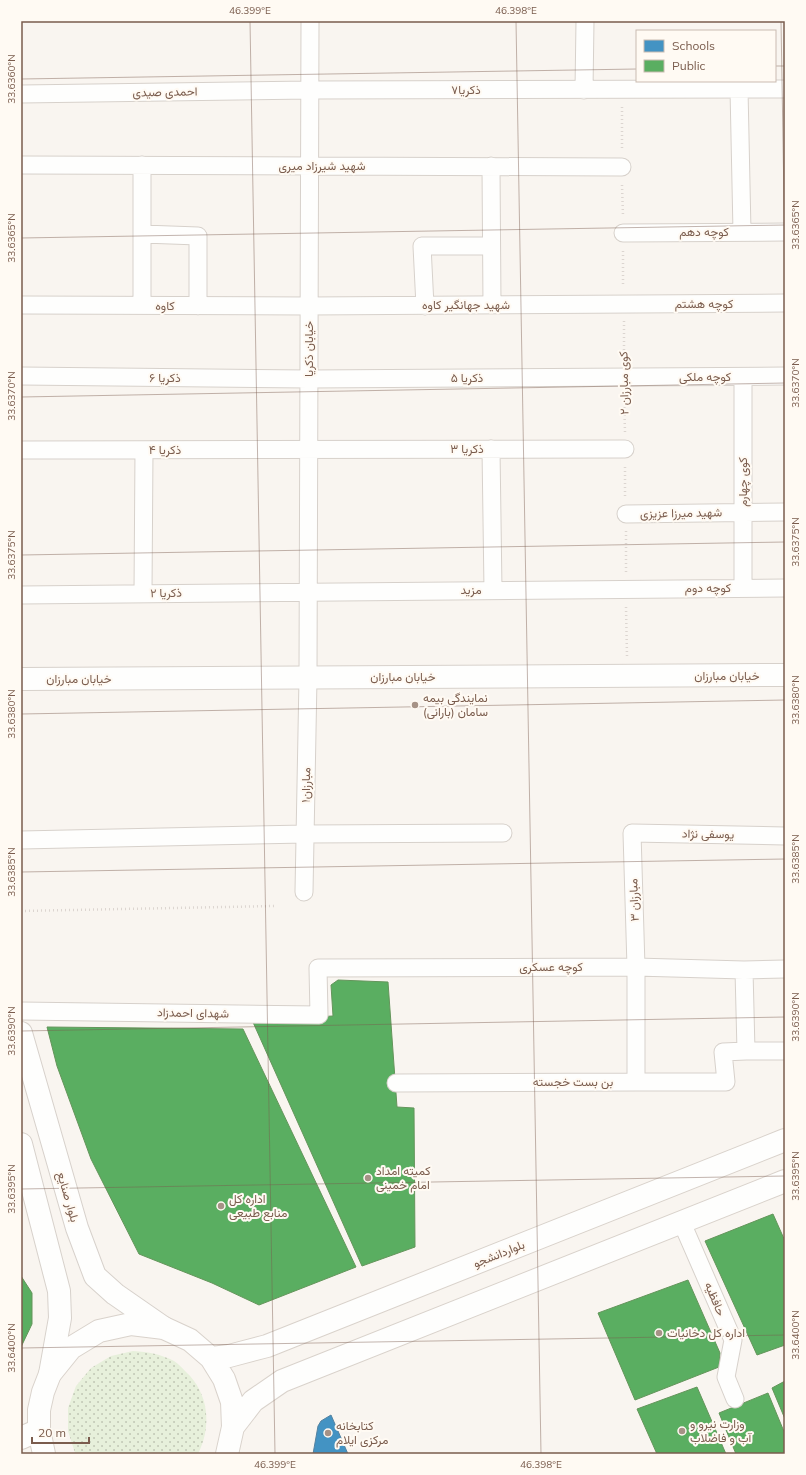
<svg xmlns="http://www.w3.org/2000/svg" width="806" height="1475" viewBox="0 0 806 1475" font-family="Mulish,Vazirmatn,sans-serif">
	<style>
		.green { fill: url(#green-dots) }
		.schools { fill: #4393c3; stroke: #5482a0 }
		.public { fill: #5aae61; stroke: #64955b }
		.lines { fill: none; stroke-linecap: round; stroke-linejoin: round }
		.minor-casing { stroke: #d7d1cb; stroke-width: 19 }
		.tertiary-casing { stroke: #d7d1cb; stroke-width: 24 }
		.secondary-casing { stroke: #d9d2cb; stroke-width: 24 }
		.path { stroke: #dcd5d0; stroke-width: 2.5; stroke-dasharray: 1 3; stroke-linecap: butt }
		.minor { stroke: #fefefd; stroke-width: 17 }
		.tertiary { stroke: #fefefd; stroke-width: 22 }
		.secondary { stroke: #fefefd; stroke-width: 22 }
		.ticks { fill: none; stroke: #7a5c4d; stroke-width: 1; stroke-opacity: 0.45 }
		.poi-dot { fill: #a69286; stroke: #fffaf3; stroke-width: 1.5 }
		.labels { text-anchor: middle; stroke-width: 4; stroke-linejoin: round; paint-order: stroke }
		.street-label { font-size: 12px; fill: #7a5c4d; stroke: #fffaf3 }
		.poi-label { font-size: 12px; fill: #7a5c4d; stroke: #fffaf3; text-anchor: start }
		.neatline { fill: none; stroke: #7a5c4d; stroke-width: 1.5 }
		.ticks-label { font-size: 10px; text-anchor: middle; fill: #7a5c4d }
	</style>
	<defs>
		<pattern id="green-dots" width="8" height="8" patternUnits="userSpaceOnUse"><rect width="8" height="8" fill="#e7f0db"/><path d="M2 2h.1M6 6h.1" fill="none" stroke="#c0c6b4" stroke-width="1.8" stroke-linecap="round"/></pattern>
	</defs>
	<rect width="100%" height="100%" fill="#f9f5f0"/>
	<path class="green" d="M133 1351C149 1352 160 1354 174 1361 179 1364 182 1368 186 1372 209 1393 212 1427 198 1454L75 1453 68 1431V1408L76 1386 91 1368 111 1356Z"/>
	<path class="schools" d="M331 1415 348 1454H313L318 1426 321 1421Z"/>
	<path class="public" d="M338 980 388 982 397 1107 414 1108 415 1247 362 1266 252 1020 333 1016 331 985Z
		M47 1027 243 1029 356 1267 259 1305 212 1283 139 1254 91 1159 57 1066Z
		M773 1214 785 1241V1345L757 1355 705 1241Z
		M21 1276 32 1293V1324L21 1347Z
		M688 1280 720 1353 719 1367 635 1400 598 1313Z
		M785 1381V1419L772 1388Z
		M697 1387 726 1454H657L637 1409Z
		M768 1393 785 1434V1454H736L719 1413Z"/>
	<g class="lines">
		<defs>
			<path id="minor" d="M739 89 742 232
				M584 90 585 21
				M21 94 310 90 785 89
				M21 165 622 167
				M491 166 492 305
				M623 233 785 232
				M143 234 198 236V306
				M21 305 309 306 785 303
				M142 305V165
				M425 306 422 246H491
				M21 376 309 379 785 376
				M491 449 493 590
				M21 450 625 449
				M626 514 785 512
				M743 588V377
				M143 593 144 450
				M21 595 785 588
				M21 840 305 834 503 833
				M304 892 308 678 310 21
				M21 1011 319 1015 318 968 636 967 744 970 785 969
				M746 1051H785
				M636 1082H726L723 1052 746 1051 744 970
				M396 1083 636 1082V967L632 833 785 836
				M682 1223 733 1340 726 1377 735 1399"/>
			<path id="tertiary" d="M21 679 785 675
				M21 1033 77 1228 95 1276 115 1294 164 1328
				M21 1144 59 1291 60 1318 50 1374"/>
			<path id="secondary" d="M211 1358 229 1356 267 1346 785 1140
				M233 1427 253 1401 282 1381 785 1181
				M21 1438 39 1430
				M44 1454 39 1430V1410L43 1392 50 1374 71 1348 99 1331 131 1324 164 1328 190 1340 211 1358 224 1379 232 1402 233 1427 227 1454"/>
		</defs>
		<use href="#minor" class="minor-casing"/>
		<use href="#tertiary" class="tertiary-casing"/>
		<use href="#secondary" class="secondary-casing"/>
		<path class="path" d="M622 107V150
			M622 185 623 216
			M623 251V286
			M624 321V360
			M624 395 625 432
			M625 467V498
			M626 531V572
			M626 607 627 656
			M21 911 275 906"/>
		<use href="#minor" class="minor"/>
		<use href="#tertiary" class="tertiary"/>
		<use href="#secondary" class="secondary"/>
	</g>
	<path class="ticks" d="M250 21 275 1454M516 21 541 1454M781 21 785 260M775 66H785M21 79 637 69M21 238 785 225M21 397 785 383M21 555 785 542M21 714 785 700M21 872 785 859M21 1031 785 1017M21 1189 785 1176M21 1348 785 1335"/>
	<g class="poi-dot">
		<circle cx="415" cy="705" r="4"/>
		<circle cx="368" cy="1178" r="4"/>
		<circle cx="221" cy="1206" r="4"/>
		<circle cx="659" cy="1333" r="4"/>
		<circle cx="682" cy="1431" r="4"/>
		<circle cx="328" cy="1433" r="4"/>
	</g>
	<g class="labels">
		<g class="street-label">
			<text x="466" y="94">ذکریا۷</text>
			<text transform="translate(165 92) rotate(-1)" y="4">احمدی صیدی</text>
			<text x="322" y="170">شهید شیرزاد میری</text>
			<text x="704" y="236">کوچه دهم</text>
			<text x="704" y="308">کوچه هشتم</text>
			<text x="466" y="309">شهید جهانگیر کاوه</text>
			<text transform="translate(165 306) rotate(1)" y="4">کاوه</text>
			<text transform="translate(309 349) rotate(-90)" y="4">خیابان ذکریا</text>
			<text x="705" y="381">کوچه ملکی</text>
			<text x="165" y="382">ذکریا ۶</text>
			<text x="467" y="382">ذکریا ۵</text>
			<text transform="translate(624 383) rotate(-91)" y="4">کوی مبارزان ۲</text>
			<text x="467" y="453">ذکریا ۳</text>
			<text x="165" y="454">ذکریا ۴</text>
			<text transform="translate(743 482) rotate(-90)" y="4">کوی چهارم</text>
			<text transform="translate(681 513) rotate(-1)" y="4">شهید میرزا عزیزی</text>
			<text x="708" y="592">کوچه دوم</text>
			<text x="471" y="594">مزید</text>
			<text transform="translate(166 593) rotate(-1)" y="4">ذکریا ۲</text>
			<text x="727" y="680">خیابان مبارزان</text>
			<text x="403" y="681">خیابان مبارزان</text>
			<text x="79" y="683">خیابان مبارزان</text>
			<text transform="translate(306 785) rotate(-89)" y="4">مبارزان۱</text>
			<text transform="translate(708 834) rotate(1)" y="4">یوسفی نژاد</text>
			<text transform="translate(634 900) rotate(-92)" y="4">مبارزان ۳</text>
			<text x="551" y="971">کوچه عسکری</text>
			<text transform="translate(193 1013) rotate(1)" y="4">شهدای احمدزاد</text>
			<text x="573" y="1086">بن بست خجسته</text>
			<text transform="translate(68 1197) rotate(74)" y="4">بلوار صنایع</text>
			<text transform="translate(499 1254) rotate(-22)" y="4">بلواردانشجو</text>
			<text transform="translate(715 1299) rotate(67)" y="4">حافظیه</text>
		</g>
		<g class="poi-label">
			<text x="423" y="702">نمایندگی بیمه<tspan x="423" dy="14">سامان (بارانی)</tspan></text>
			<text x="376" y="1175">کمیته امداد<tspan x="376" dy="14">امام خمینی</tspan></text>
			<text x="229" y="1203">اداره کل<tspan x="229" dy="14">منابع طبیعی</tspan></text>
			<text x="667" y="1337">اداره کل دخانیات</text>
			<text x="690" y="1428">وزارت نیرو و<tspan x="690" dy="14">آب و فاضلاب</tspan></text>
			<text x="336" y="1430">کتابخانه<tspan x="336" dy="14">مرکزی ایلام</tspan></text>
		</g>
	</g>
	<rect width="806" height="1475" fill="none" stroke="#fffaf3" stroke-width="44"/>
	<rect x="636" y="30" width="140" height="52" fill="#fffaf3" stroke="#cabbb1"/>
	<rect x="644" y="40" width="20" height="12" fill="#4393c3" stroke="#cabbb1"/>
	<text x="672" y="50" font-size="12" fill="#7a5c4d">Schools</text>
	<rect x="644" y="60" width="20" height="12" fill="#5aae61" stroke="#cabbb1"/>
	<text x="672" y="70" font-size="12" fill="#7a5c4d">Public</text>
	<path d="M32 1437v6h57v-6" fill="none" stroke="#7a5c4d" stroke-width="2"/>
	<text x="38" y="1437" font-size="12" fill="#7a5c4d" stroke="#fffaf3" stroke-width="3" paint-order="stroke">20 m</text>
	<rect x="22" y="22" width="762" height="1431" class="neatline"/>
	<g class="ticks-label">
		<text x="250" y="14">46.399°E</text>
		<text x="516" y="14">46.398°E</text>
		<text transform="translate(11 79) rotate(-90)" y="4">33.6360°N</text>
		<text transform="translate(795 225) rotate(-90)" y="4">33.6365°N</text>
		<text transform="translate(11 238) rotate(-90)" y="4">33.6365°N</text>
		<text transform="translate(795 383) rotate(-90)" y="4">33.6370°N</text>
		<text transform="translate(11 396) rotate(-90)" y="4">33.6370°N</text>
		<text transform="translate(795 542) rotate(-90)" y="4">33.6375°N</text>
		<text transform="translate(11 555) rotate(-90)" y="4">33.6375°N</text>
		<text transform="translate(795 700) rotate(-90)" y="4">33.6380°N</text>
		<text transform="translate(11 714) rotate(-90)" y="4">33.6380°N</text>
		<text transform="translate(795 859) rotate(-90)" y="4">33.6385°N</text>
		<text transform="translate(11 872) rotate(-90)" y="4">33.6385°N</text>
		<text transform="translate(795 1017) rotate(-90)" y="4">33.6390°N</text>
		<text transform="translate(11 1031) rotate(-90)" y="4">33.6390°N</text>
		<text transform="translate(795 1176) rotate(-90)" y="4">33.6395°N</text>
		<text transform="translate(11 1189) rotate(-90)" y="4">33.6395°N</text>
		<text transform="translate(795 1335) rotate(-90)" y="4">33.6400°N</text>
		<text transform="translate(11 1348) rotate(-90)" y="4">33.6400°N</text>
		<text x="275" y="1468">46.399°E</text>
		<text x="541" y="1468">46.398°E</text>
	</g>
</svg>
